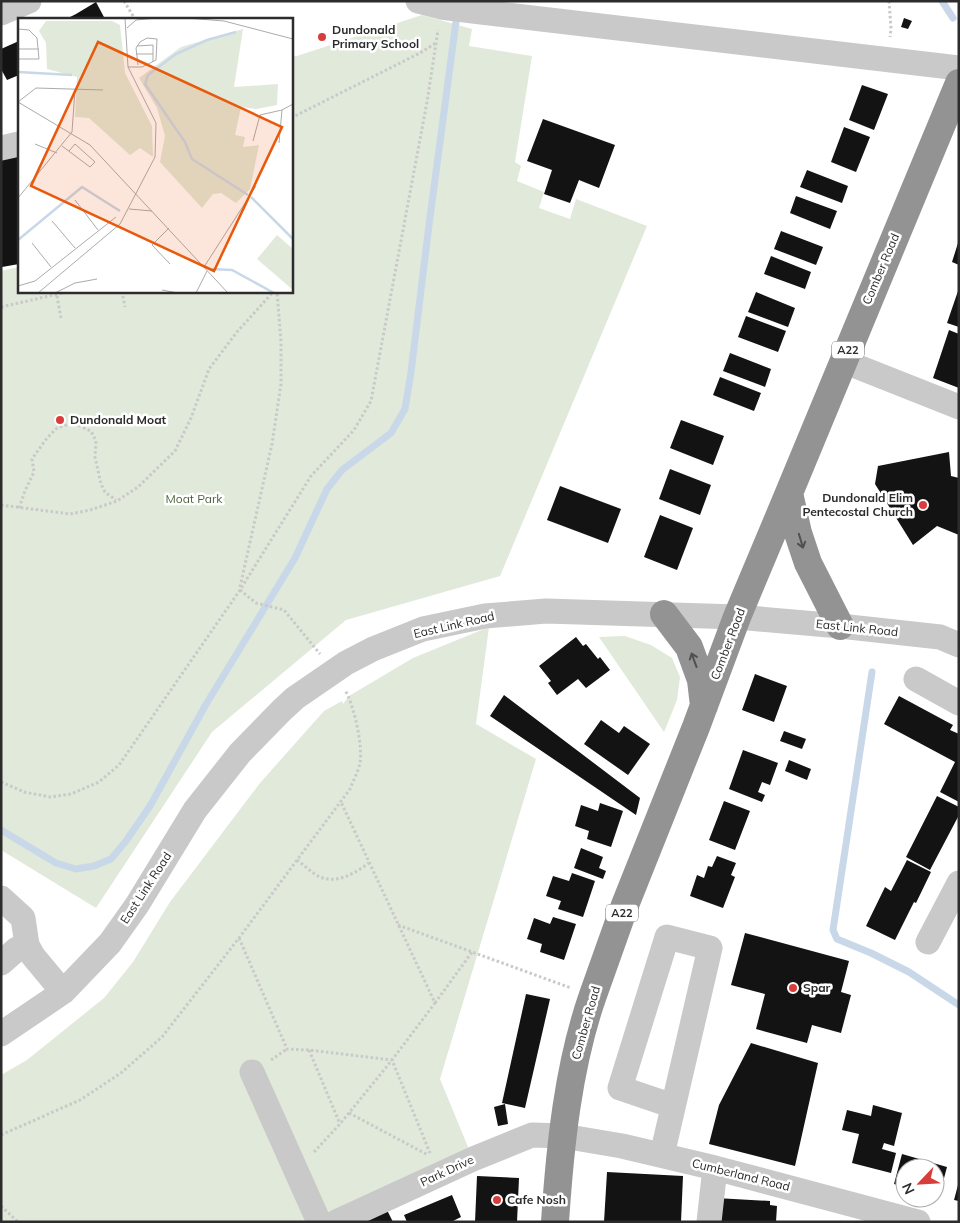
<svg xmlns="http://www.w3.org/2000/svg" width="960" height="1223" viewBox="0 0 960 1223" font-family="Mulish,sans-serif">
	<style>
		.green { fill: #e1e9da }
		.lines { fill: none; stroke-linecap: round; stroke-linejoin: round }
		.stream { stroke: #c8d8e8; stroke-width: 7 }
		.building { fill: #131313 }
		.path { stroke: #c9c9c9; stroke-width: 3; stroke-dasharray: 2.5 2.5; stroke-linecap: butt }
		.minor { stroke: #c9c9c9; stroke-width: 25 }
		.highway { stroke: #939393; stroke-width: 28 }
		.oneway { stroke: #505050 }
		.poi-dot { fill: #d73d3a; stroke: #fff; stroke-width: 2 }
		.labels { text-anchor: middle; stroke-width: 5; stroke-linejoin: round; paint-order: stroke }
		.shield { fill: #fff; stroke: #6b6b6b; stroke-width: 1 }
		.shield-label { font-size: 11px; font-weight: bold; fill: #2c2c2c }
		.poi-label { font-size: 12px; font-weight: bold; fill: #2c2c2c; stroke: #fff; text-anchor: start }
		.street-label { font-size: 12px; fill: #2c2c2c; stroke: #fff }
		.park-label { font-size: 12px; fill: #4c643d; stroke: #fff }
		.inset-river { fill: none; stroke: #c8d8e8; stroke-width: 2.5 }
		.inset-road { fill: none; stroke: #ababab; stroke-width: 1 }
		.view { fill: #e8590c; fill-opacity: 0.15; stroke: #e8590c; stroke-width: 2.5 }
		.inset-edge { fill: none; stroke: #2c2c2c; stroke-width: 2.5 }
	</style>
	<rect width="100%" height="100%" fill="#fff"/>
	<path class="green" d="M422 15 472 29 469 46 532 56 515 162 521 166 517 181 544 192 539 208 570 219 576 199 647 226 500 576 346 620 212 732 96 908 1 850V271L19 267V291H291V56H297Z
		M489 627 476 724 536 759 440 1079 473 1159 336 1222H1V1075L27 1060 104 998 133 962 170 902 260 783 324 711 342 701 343 704 349 696 413 658Z
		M625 636 651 645 672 658 680 677 677 700 664 732 599 637Z"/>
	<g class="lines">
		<path class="stream" d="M942 1 953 18
			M872 672 833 930 837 939 871 953 909 972 959 1005
			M1 830 56 863 76 869 94 866 111 859 126 841 150 806 205 706 295 558 327 489 342 470 391 433 405 409 411 372 429 225 457 14"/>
	</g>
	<path class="building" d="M96 2 105 19H66L76 14Z
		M904 18 912 21 908 29 901 27Z
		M19 41V75L7 80 1 69V49Z
		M862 85 888 94 874 130 849 120Z
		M543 119 615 145 599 188 579 180 570 203 544 194 552 170 527 161Z
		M844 127 870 137 856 172 831 162Z
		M19 148V264L2 267 1 263V152Z
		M807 170 848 186 842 203 800 187Z
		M796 196 837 211 830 229 790 213Z
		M781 231 823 247 816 265 774 249Z
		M958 243H959V265L952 262Z
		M771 256 811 272 805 289 764 274Z
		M958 291H959V327L947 323Z
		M756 292 795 308 788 327 748 312Z
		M746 316 786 331 778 352 738 337Z
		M949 330 959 334V388L933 378Z
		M730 353 771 369 765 387 723 371Z
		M720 377 761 393 754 411 713 395Z
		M681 420 724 436 713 465 670 448Z
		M949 452 951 476 959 478V535L937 526 913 545 875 484 878 466Z
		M670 469 711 485 700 515 659 499Z
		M560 486 621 509 608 543 547 520Z
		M660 515 693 528 677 570 644 557Z
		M576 637 583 646 586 644 598 659 600 657 610 670 586 688 578 679 557 695 548 683 551 681 539 666Z
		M755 674 787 686 774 722 742 710Z
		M504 695 640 798 636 815 490 716Z
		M899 696 953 725 950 730 959 734V802L940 792 955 762 884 724Z
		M601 720 619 733 624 726 650 744 628 775 584 744Z
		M784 731 806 739 802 749 780 741Z
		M743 750 778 763 770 785 762 782 758 792 765 795 762 802 729 789Z
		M789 760 811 769 807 780 785 771Z
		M937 796 959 807V815L930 870 906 857Z
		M724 801 750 811 735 850 709 840Z
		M600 803 623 811 611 847 587 839 589 831 575 826 581 805 598 811Z
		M581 848 603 857 599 868 606 871 603 879 574 868Z
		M717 856 736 863 731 875 735 877 723 908 690 896 697 875 704 878 708 866 712 867Z
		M907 860 931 872 916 903 914 902 895 940 866 926 885 887 891 891Z
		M572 873 595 881 583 917 558 909 561 901 546 896 553 876 569 881Z
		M553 917 576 924 564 960 540 952 542 944 527 939 534 918 550 924Z
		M745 933 849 961 841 992 851 995 841 1033 812 1025 807 1043 756 1029 765 994 731 985Z
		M526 994 550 999 525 1108 502 1103Z
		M751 1043 818 1063 795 1166 709 1144 719 1105Z
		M505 1104 508 1124 498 1126 494 1107Z
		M873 1105 902 1113 894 1146 884 1143 882 1149 896 1153 891 1173 852 1163 859 1134 842 1130 847 1110 871 1116Z
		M902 1154 947 1167 939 1197 935 1196V1168H905V1187L894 1184Z
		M607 1172 683 1176 681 1222H604Z
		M477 1176 519 1178 517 1222H475Z
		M958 1185H959V1201L954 1200Z
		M452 1195 461 1217 451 1222H407L404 1215Z
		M716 1198 770 1201V1205L777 1206 776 1222H714Z
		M387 1210 393 1222H359Z"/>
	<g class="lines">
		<path class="path" d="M124 1 135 19
			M889 1 891 29 890 37
			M291 118 420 53 436 43
			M56 291 61 318
			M122 291 125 307
			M1 307 71 291
			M1 505 70 514 90 510 117 501 138 487 175 451 191 418 209 369 237 332 274 291
			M19 508 25 491 34 472 32 459 47 438 57 428 73 423 91 431 96 441 95 457 101 484 105 492 116 500
			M240 587 272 444 281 384V342L277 291
			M240 590 256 603 284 610 320 654
			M1 782 24 792 50 797 71 794 99 782 119 765 240 590 311 476 354 430 371 401 427 102 438 30
			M297 860C304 865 313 874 320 877 338 884 355 873 369 863
			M398 925 571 988
			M239 938 287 1049 309 1050 392 1060 430 1153
			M435 1003 472 952
			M309 1050 340 1124
			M271 1060 287 1049
			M349 1113 428 1155
			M1 1135 80 1100 121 1073 162 1037 239 938 350 789C353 781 358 772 360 763 363 746 354 705 345 690
			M314 1152 340 1124 392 1060 435 1003 341 802
			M1 1206 18 1222"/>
		<path class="minor" d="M418 1 441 7 481 12 959 68
			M1 13 29 1
			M1 148 19 144
			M843 361 959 407
			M916 679 959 703
			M1 898 23 918 27 945 33 956 63 992
			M928 942 959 883
			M1 963 17 949 27 945
			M1 1034 63 992 110 943 137 905 195 810 240 753 282 710 295 698 346 663 373 649 423 629 485 616 546 611 737 617 840 626 940 637 959 645
			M252 1072 319 1222
			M662 1155 710 948 667 937 620 1088 673 1106
			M336 1222 473 1159 532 1135 563 1136 622 1146 715 1168 918 1222
			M709 1222 715 1168"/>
		<path class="highway" d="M789 493 798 533 808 563 840 626
			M664 614 689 647 701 680 704 706
			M555 1222C560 1147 568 1066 593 995L625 905 696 727 737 617 789 493 959 83"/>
	</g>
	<defs><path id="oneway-shaft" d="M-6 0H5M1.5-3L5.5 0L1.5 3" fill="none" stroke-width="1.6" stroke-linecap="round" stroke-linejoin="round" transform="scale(1.25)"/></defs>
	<g class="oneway">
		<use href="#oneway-shaft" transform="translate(801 541) rotate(73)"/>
		<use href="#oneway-shaft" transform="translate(694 660) rotate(-110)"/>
	</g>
	<g class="poi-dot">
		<circle cx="322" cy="37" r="5"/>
		<circle cx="60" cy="420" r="5"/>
		<circle cx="923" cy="505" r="5"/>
		<circle cx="793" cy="988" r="5"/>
		<circle cx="497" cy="1200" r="5"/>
	</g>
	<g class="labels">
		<g class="shield">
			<rect x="832" y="341.5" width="32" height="17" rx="4"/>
			<rect x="606" y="904.5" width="32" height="17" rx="4"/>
		</g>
		<g class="shield-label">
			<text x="848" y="354">A22</text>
			<text x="622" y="917">A22</text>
		</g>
		<g class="poi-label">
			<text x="332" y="34">Dundonald<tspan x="332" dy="14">Primary School</tspan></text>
			<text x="70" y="424">Dundonald Moat</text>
			<text x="913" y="502" text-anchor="end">Dundonald Elim<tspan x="913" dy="14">Pentecostal Church</tspan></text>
			<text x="803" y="992">Spar</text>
			<text x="507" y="1204">Cafe Nosh</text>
		</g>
		<g class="street-label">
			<text transform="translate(881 269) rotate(-67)" y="4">Comber Road</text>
			<text transform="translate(454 625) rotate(-13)" y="4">East Link Road</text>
			<text transform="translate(857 628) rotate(6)" y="4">East Link Road</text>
			<text transform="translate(728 644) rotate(-69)" y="4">Comber Road</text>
			<text transform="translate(146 888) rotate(-57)" y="4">East Link Road</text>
			<text transform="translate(586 1023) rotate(-74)" y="4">Comber Road</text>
			<text transform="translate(447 1171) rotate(-25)" y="4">Park Drive</text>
			<text transform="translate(741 1175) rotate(14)" y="4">Cumberland Road</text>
		</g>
		<g class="park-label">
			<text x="194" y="503">Moat Park</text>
		</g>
	</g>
	<g transform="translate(18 18)">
		<rect width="275" height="275" fill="#fff"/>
		<path d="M28 3H94L102 7 107 55 134 108 135 139 122 130 112 137 71 100 57 99 59 59 29 51 28 25 21 13ZM225 11 216 69 260 66 259 87 238 91 223 89 217 117 227 119 225 129 241 127 232 171 218 185 203 175 195 176 184 190 142 144 147 118 139 90 121 60 163 29ZM259 217 275 231V272L239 241Z" fill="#e1e9da"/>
		<path class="inset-river" d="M218 14 189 22 158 36 130 57 127 66 167 124 174 141 230 177M0 54 54 57M233 179 275 221M0 222 64 169 102 193M194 251 214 252 256 275"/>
		<path class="inset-road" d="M168 0 206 3 275 21M109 10 118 2 139 0M0 11 11 12 19 20 21 41H0M119 28 135 27V44M0 31H21M118 36H135M110 49H124L138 42 139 21 129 20 122 24 118 30 120 47M0 84 18 70 85 72M0 84 72 127 210 275M235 123 242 97 264 92M261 125 264 92 275 86M17 126 39 135M44 128 72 149 77 144 57 126 51 133M0 180 54 114 57 72M57 182 80 212M111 191 134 193M34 203 57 230M151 210 134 227 152 246M14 225 33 249M186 249 238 168M0 268 17 263 98 199M144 272 160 275M20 275 102 206 137 139 138 105 110 49 107 0M37 275 57 265 79 261M178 275 189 253"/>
		<path class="view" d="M80 24 264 109 196 253 13 168Z"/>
		<rect width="275" height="275" class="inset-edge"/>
	</g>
	<rect width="960" height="1223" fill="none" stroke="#2c2c2c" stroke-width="5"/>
	<g transform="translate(920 1183) rotate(245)"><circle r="24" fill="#ffffff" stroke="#ababab"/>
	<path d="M0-4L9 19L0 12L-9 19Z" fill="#d73d3a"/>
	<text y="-8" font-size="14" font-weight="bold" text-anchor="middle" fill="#2c2c2c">N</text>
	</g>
</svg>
